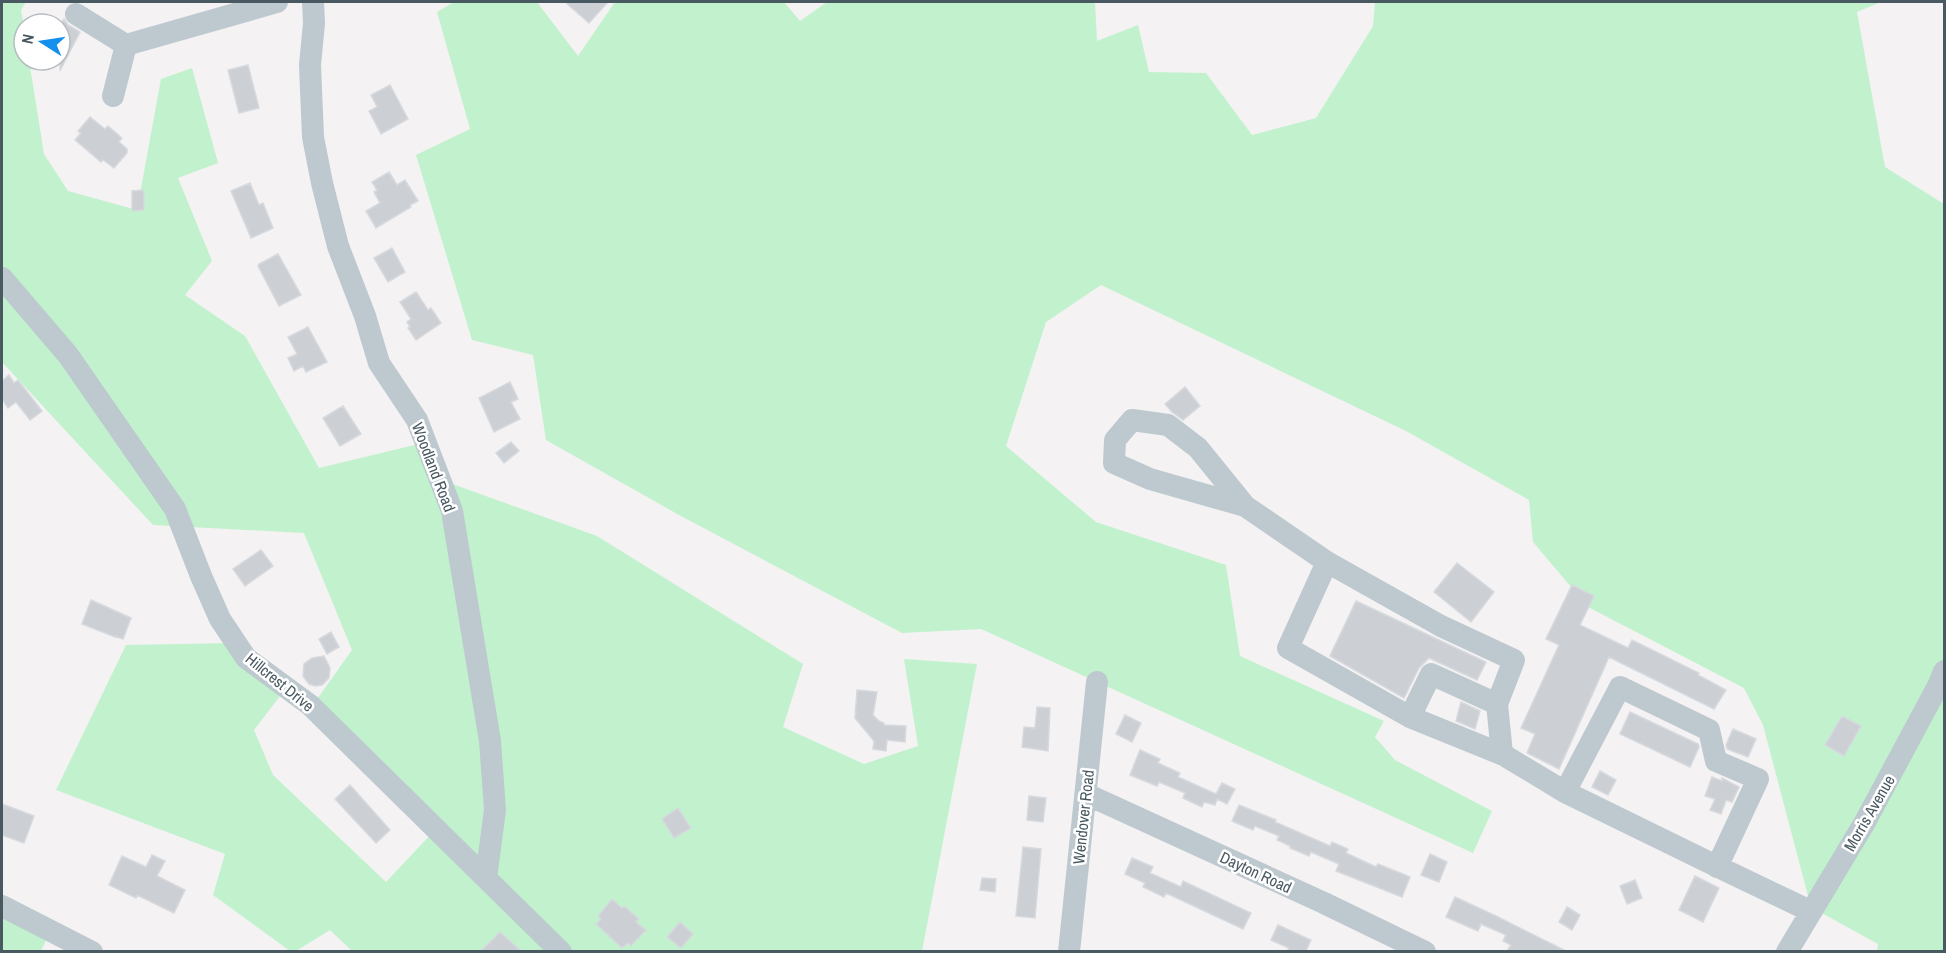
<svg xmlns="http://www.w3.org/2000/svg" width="1946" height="953" viewBox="0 0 1946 953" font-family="'Archivo Narrow',sans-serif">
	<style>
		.green { fill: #c1f2cd }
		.building { fill: #ccd0d5; stroke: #d6d9de; stroke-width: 1.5 }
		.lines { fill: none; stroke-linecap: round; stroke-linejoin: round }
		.minor { stroke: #bdc9cf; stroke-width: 22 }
		.labels { text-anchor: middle; stroke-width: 5; stroke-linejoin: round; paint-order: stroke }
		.street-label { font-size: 16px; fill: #495961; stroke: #fff }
	</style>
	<rect width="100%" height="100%" fill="#f4f2f3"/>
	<path class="green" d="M2 2H26L21 10 24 26V60H29L44 154 68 191 137 210 161 79 192 68 218 163 178 178 212 261 185 295 245 336 319 468 431 441 447 482 597 536 803 664 783 727 864 764 918 746 904 659 977 664 922 951 353 952 330 930 296 951H290L213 895 225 854 56 790 126 645 233 643 287 687 254 730 273 775 386 882 434 831 310 709 352 650 304 533 153 525 2 362Z
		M454 2H537L578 56 615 2H784L800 21 827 2H1095L1097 41 1138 25 1149 72 1206 73 1252 135 1316 118 1373 26 1375 2H1881L1857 12 1885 167 1944 204V951H1877L1878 944 1811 907 1763 725 1744 688 1588 607 1533 542 1529 500 1406 431 1101 285 1046 322 1006 446 1096 522 1226 565 1240 656 1384 721 1375 737 1395 760 1492 811 1473 853 981 629 902 633 679 515 546 440 533 355 472 340 416 155 470 129 437 12Z
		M2 897 53 925 41 951H2Z"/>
	<path class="building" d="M565 2H608L589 23Z
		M64 19 68 25 80 32 60 71V26Z
		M248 65 259 108 239 113 228 70Z
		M390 85 408 119 381 134 369 111 377 107 371 95Z
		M90 117 105 129 108 126 122 138 119 142 127 149V153L114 168 103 160 101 162 75 140 81 133 78 131Z
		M389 172 397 185 405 180 418 201 410 205 411 207 376 228 366 211 380 203 374 192 377 190 372 182Z
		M250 183 259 205 263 203 273 228 251 238 231 191Z
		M144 190V210L132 211V191Z
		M392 248 405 272 388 282 374 258Z
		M278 254 301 295 279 306 258 266 259 264Z
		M416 292 428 310 431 308 441 323 416 340 408 328 410 327 407 322 411 319 400 302Z
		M308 327 327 362 306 372 303 366 294 371 288 358 297 354 288 337Z
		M9 375 14 383 18 380 42 411 30 420 16 402 8 408 2 399V381Z
		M510 382 518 399 511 402 520 419 494 432 479 398Z
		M1185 387 1200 406 1183 420 1172 412 1165 404Z
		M343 406 361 434 340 446 323 418Z
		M511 442 519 451 504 463 496 453Z
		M261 550 273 566 245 586 233 569Z
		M1457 563 1494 592 1471 622 1434 592Z
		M1572 585 1594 596 1580 625 1628 648 1632 640 1699 673 1698 675 1726 690 1714 709 1609 657 1559 769 1527 753 1535 734 1521 728 1559 645 1546 639Z
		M91 600 131 618 123 639 115 636V637L82 624Z
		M1356 601 1486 662 1477 680 1429 658 1419 668 1404 698 1330 656Z
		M331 632 339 647 327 654 319 639Z
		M324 656 330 668 329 678 322 685 315 686 309 684 303 676 304 664 312 658Z
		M857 690 877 692 873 715 879 721 884 723V725L906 726 905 742 887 740 886 751 873 749 874 741 855 718Z
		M1461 702 1480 711 1475 729 1456 721Z
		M1037 707 1050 708 1048 751 1022 747 1024 727 1035 728Z
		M1630 712 1698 744 1699 747 1690 767 1620 734Z
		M1125 715 1141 723 1132 742 1116 734Z
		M1842 716 1861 726 1844 756 1825 745Z
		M1733 729 1756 739 1748 757 1727 749 1726 745Z
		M1140 750 1160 759 1158 763 1180 773 1178 777 1216 794 1222 783 1235 789 1227 804 1217 799 1215 805 1204 802 1202 807 1183 798 1185 793 1159 782 1157 786 1130 775Z
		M1600 771 1616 780 1608 795 1592 787Z
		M1712 777 1722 781V778L1739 787 1732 802 1726 800 1721 814 1710 810 1715 799 1705 796Z
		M350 785 390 830 376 843 335 799Z
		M1029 796 1046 798 1043 822 1027 820Z
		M2 804 34 816 24 843 2 835Z
		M1239 805 1276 820 1275 822 1330 846 1332 842 1348 849 1346 853 1376 867 1378 864 1410 877 1402 897 1336 871 1339 864 1311 852 1309 856 1290 848V846L1277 840 1279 836 1255 826 1253 830 1232 821Z
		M678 808 691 828 674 838 662 819Z
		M1023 847 1041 849 1035 918 1016 916Z
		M1430 854 1447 862 1439 882 1421 875Z
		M152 855 165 861 157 876 185 890 174 913 137 895 136 898 109 885 122 856 146 867Z
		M1132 858 1153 867 1150 873 1181 887 1183 881 1251 913 1243 929 1166 893 1164 897 1143 887 1145 883 1125 874Z
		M1695 876 1719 888 1703 922 1679 910Z
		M982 878 996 879 995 892 980 890Z
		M1635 880 1642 898 1627 904 1620 886Z
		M1455 897 1496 916 1566 951H1507L1511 945 1503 941 1506 935 1481 924 1478 931 1446 917Z
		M612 899 622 908 624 906 639 919 636 922 646 930 631 946 628 943 622 948 596 924 601 919 598 916Z
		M1567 907 1580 915 1572 930 1559 922Z
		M680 922 693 934 681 948 667 937Z
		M1278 925 1311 940 1306 951H1287L1289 948 1271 940Z
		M500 932 521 951H481Z"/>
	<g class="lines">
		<path class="minor" d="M313 2 314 23 310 65 313 137 322 183 338 246 365 316 379 363 417 420 452 511 490 741 495 810 486 878
			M76 14 126 45
			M113 96 126 45 277 2
			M2 278 68 355 175 509 201 576 220 619 246 658 310 705 561 952
			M1245 506 1150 479 1114 463 1115 440 1132 420 1168 425 1198 448 1245 506 1327 562 1441 626 1514 660 1497 704 1502 754 1565 792
			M1327 562 1288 648 1410 717
			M1497 704 1431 674 1410 717 1506 756
			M1086 794 1324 903 1425 952
			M1717 867 1758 779 1716 761 1709 730 1620 687 1565 792C1646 832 1728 872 1810 911
			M2 906 92 952
			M1069 952 1097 682
			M1787 952 1865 822 1938 686 1944 671"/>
	</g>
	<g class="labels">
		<g class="street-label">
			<text transform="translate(434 467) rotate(69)" y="6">Woodland Road</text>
			<text transform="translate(280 682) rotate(39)" y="6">Hillcrest Drive</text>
			<text transform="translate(1869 813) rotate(-60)" y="6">Morris Avenue</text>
			<text transform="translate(1083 817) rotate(-84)" y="6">Wendover Road</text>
			<text transform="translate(1256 872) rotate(25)" y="6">Dayton Road</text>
		</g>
	</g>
	<rect width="1946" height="953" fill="none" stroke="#495961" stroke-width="6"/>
	<g transform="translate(42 42) rotate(282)"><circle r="28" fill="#ffffff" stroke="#b6bdc0" stroke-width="1.5"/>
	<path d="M0-4.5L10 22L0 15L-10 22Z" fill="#148fed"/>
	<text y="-9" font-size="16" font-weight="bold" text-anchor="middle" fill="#495961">N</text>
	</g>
</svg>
